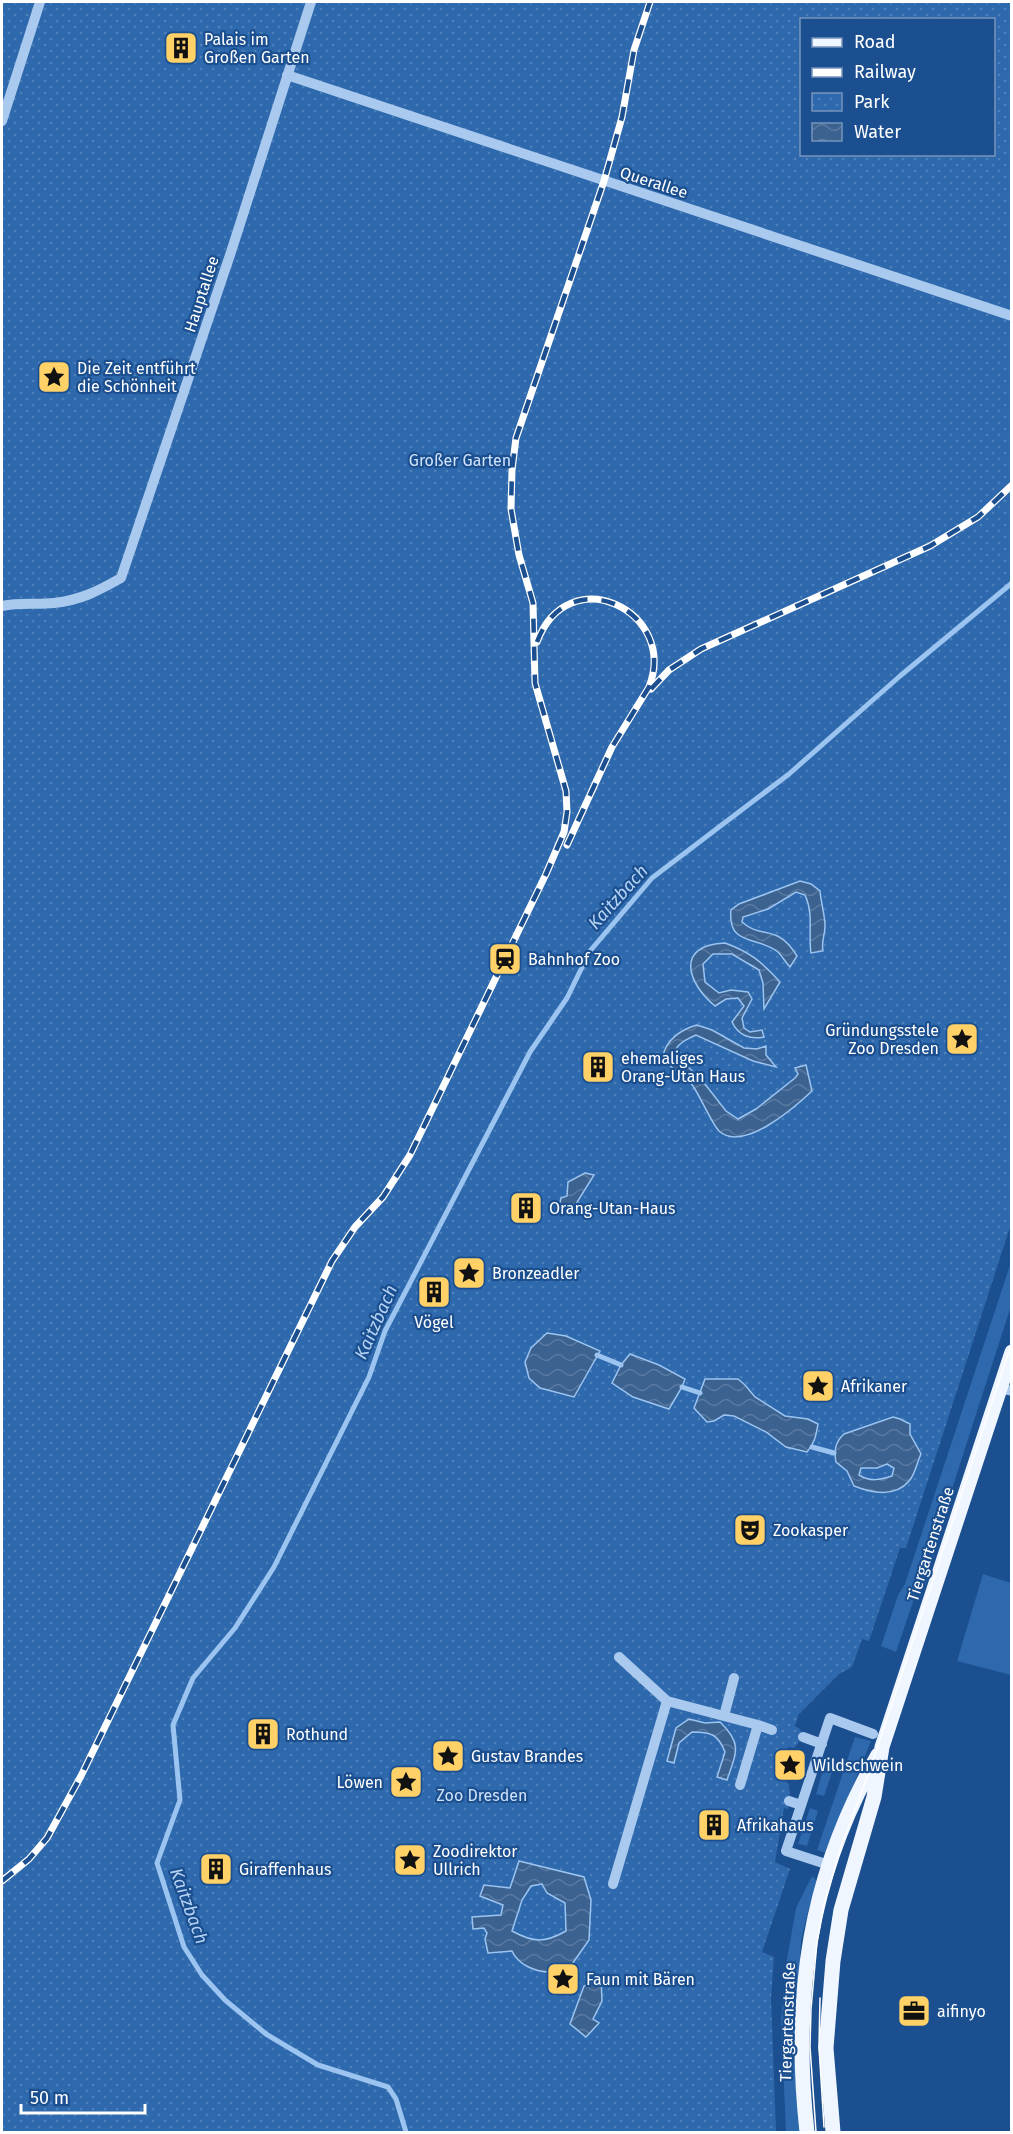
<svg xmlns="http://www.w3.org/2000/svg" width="1013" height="2134" viewBox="0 0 1013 2134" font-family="'Fira Sans',sans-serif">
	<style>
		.green { fill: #2e69ad }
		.park { fill: url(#park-dots); fill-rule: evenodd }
		.water { fill: url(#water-waves); stroke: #9cc4f0; stroke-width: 1.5; fill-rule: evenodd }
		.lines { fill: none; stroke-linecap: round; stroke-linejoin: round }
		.stream { stroke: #9cc4f0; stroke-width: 5 }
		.minor { stroke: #a9c9ee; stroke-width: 10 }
		.major { stroke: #f0f6ff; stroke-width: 15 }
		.tram { stroke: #fff; stroke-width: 1.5 }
		.rail-casing { stroke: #fff; stroke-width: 7 }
		.rail { stroke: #1b4f8f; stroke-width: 4.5; stroke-dasharray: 14; stroke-linecap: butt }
		.labels { text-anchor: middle; stroke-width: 4.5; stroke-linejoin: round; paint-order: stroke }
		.poi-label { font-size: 16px; fill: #fff; stroke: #1b4f8f; text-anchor: start }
		.street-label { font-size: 16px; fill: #fff; stroke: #1b4f8f }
		.park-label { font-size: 16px; fill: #cfe3fa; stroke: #1b4f8f }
		.water-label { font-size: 18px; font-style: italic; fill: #b5d3f5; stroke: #1b4f8f }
	</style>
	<defs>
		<pattern id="park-dots" width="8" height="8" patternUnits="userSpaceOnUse" patternTransform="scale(1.5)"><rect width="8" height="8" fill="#2e69ad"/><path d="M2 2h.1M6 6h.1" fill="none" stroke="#4d80b9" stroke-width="1.8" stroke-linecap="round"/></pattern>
		<pattern id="water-waves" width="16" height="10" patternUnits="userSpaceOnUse" patternTransform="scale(1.5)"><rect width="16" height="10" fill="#3c6290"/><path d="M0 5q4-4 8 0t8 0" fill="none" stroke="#597aa1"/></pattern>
	</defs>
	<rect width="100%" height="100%" fill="#1b4f8f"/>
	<path class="green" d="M1011 1262V1306L952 1489 925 1587 917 1590 896 1652 881 1646 898 1595 905 1584Z
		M983 1574 1011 1583V1675L957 1661Z
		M855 1737 871 1741 826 1853 817 1850Z
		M826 1760 835 1763 824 1796 816 1794Z
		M810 1808 818 1811 807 1846 798 1844Z
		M812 1876 818 1882 809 1908 801 1940 796 2036 802 2132H786L781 2019 787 1959 796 1908Z"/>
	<path class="park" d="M2 2H1011V1224L906 1548H900L869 1641 862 1639 852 1667 839 1674 799 1714 795 1726 800 1729 803 1737 794 1748 788 1747 778 1776 788 1783 790 1792 788 1809 784 1808 775 1862 790 1869 762 1952 774 1957 771 1998 776 2132H2ZM802 20H994V154H802Z"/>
	<path class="water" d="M800 881 811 884 820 891C821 903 825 915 825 926 825 936 821 941 823 951L811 953C808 933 814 914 805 895L796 892 768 909 743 917 742 922C762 940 777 923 797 956L790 967C786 963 782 956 778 952 759 936 727 947 731 910L739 904Z
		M725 943C750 952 762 962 780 982L764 1009 763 983 759 970 732 954H713L703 964 705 982 719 993 731 990 748 992 752 999 742 1018 744 1028 750 1032 762 1030 764 1037C750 1040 738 1035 732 1022L744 1006 738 998 726 999 715 1006C687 983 675 945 725 943Z
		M697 1025 712 1030 744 1048 757 1049 766 1046V1055L776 1067 753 1061 696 1035C687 1039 676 1044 674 1054L701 1079 726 1111 738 1119 756 1109 795 1078 798 1074 795 1068 806 1065 812 1091C795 1107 743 1153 719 1131 712 1124 700 1096 693 1086 685 1075 669 1069 663 1057 665 1040 682 1029 697 1025Z
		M585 1173 594 1175 576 1204 558 1211 561 1198 567 1196 568 1182Z
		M547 1333 566 1336 600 1351 574 1397 540 1388 529 1378 525 1362 531 1348Z
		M630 1354 659 1365 685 1379 682 1387 669 1409 633 1397 612 1383 621 1365Z
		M705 1379H738L745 1385 755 1397 785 1416 808 1419 818 1424C816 1435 815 1443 807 1452L786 1447 766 1432 734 1416 724 1415 714 1421 707 1422 694 1408Z
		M893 1417 900 1419 910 1424V1434L921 1454C917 1462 915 1475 909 1481 895 1498 872 1493 854 1486L847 1471 836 1462C834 1451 835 1442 844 1434ZM887 1464 894 1468 892 1476C880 1480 870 1482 859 1475L861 1468H877Z
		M689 1719 705 1723 720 1722C743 1744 736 1753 727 1780L717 1777 725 1752C718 1734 711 1732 692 1732L679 1743 674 1763 667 1761 676 1728Z
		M519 1861 584 1877 591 1900 589 1940 570 1967C564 1969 556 1972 550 1972 536 1972 518 1965 512 1951L488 1953 485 1939 487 1933 484 1928 473 1929 472 1917 501 1915 503 1905 480 1896 484 1885 510 1888ZM542 1884 547 1893 565 1903 566 1931C545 1943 534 1943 512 1931L522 1900 531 1886Z
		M598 1979H601L602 2001 593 2019 599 2023 586 2037 570 2024 584 1986Z"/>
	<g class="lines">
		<path class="stream" d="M597 1355 621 1365
			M682 1387 700 1393
			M812 1447 834 1453
			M406 2132 396 2099 388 2087 318 2065 266 2034 225 2000 202 1975 184 1947 157 1863 180 1800 173 1725 193 1678 235 1628 274 1567 369 1377 385 1331 530 1052 567 998 590 951 652 878 789 774 900 676 1012 583"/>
		<path class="minor" d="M287 75 1012 316
			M2 121 40 2
			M2 606C21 602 36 605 54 603 81 600 98 591 121 578L231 252 311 2
			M999 1388 1012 1391
			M619 1657 667 1701
			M724 1716 734 1678
			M758 1725 772 1730
			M803 1737 822 1744
			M789 1801 801 1805
			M829 1865 786 1851 830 1718 873 1734
			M613 1884 667 1701 758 1725 740 1785"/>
		<path class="major" d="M807 2132C792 1996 809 1875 878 1755
			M833 2132 826 2048 833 1961 841 1910 874 1797 882 1747 1012 1352"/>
		<path class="tram" d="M820 1998 819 2047 824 2127
			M816 2132 810 2047 811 2009 817 1942 824 1904 842 1844 871 1767 1012 1342"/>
		<defs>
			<path id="rail" d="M537 642C568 558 679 611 649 687L612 747 567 845
				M651 689 669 670 701 649 930 546 978 517 1012 485
				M2 1881 29 1859 47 1838 81 1776 332 1261 355 1227 383 1197 410 1155 546 874 564 832 567 812 566 791 535 683 533 603 519 555 511 509 512 470 516 438 604 181 622 117 634 50 650 2"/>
		</defs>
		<use href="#rail" class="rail-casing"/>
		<use href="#rail" class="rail"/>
	</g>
	<defs>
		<symbol id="building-square" viewBox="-11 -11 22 22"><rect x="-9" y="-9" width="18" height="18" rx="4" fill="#ffd166" stroke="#1b4f8f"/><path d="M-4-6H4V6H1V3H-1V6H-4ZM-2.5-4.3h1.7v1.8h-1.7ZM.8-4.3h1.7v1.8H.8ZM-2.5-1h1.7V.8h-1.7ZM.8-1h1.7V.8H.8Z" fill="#111"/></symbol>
		<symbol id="sight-square" viewBox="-11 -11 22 22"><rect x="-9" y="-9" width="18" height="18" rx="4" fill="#ffd166" stroke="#1b4f8f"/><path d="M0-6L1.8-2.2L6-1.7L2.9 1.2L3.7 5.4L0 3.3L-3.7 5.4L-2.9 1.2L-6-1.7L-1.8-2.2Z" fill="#111"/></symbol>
		<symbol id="station-square" viewBox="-11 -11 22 22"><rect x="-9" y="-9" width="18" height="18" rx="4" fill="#ffd166" stroke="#1b4f8f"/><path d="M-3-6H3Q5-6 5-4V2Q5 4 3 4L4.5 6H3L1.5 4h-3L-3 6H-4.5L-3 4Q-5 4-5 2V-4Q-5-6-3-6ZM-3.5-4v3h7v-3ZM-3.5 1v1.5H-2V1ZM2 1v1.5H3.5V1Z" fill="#111"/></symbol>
		<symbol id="theatre-square" viewBox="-11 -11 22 22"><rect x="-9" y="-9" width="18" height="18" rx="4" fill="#ffd166" stroke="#1b4f8f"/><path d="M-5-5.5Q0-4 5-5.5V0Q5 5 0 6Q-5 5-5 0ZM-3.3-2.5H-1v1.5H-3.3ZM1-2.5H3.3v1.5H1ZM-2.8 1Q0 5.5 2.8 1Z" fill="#111"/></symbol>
		<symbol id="office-square" viewBox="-11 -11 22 22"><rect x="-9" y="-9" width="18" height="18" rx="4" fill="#ffd166" stroke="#1b4f8f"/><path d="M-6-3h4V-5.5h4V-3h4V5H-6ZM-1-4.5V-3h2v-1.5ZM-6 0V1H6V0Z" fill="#111"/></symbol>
	</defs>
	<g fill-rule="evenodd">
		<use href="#building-square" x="162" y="29" width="38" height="38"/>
		<use href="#sight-square" x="35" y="358" width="38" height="38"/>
		<use href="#station-square" x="486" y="940" width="38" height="38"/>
		<use href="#sight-square" x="943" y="1020" width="38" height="38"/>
		<use href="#building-square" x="579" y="1048" width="38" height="38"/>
		<use href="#building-square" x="507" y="1189" width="38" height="38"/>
		<use href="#sight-square" x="450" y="1254" width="38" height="38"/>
		<use href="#building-square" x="415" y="1273" width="38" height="38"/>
		<use href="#sight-square" x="799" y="1367" width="38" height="38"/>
		<use href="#theatre-square" x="731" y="1511" width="38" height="38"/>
		<use href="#building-square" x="244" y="1715" width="38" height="38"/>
		<use href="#sight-square" x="429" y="1737" width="38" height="38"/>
		<use href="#sight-square" x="771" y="1746" width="38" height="38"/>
		<use href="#sight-square" x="387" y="1763" width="38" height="38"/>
		<use href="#building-square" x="695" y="1806" width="38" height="38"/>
		<use href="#sight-square" x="391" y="1841" width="38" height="38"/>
		<use href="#building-square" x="197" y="1850" width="38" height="38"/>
		<use href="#sight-square" x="544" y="1960" width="38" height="38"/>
		<use href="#office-square" x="895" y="1992" width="38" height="38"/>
	</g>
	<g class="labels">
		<g class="poi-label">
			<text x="204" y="45">Palais im<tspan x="204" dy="18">Großen Garten</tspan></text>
			<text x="77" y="374">Die Zeit entführt<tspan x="77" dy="18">die Schönheit</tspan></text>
			<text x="528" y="965">Bahnhof Zoo</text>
			<text x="939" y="1036" text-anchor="end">Gründungsstele<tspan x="939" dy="18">Zoo Dresden</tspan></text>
			<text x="621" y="1064">ehemaliges<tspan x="621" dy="18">Orang-Utan Haus</tspan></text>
			<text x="549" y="1214">Orang-Utan-Haus</text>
			<text x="492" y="1279">Bronzeadler</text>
			<text x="434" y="1328" text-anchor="middle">Vögel</text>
			<text x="841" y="1392">Afrikaner</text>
			<text x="773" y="1536">Zookasper</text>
			<text x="286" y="1740">Rothund</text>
			<text x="471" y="1762">Gustav Brandes</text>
			<text x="813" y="1771">Wildschwein</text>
			<text x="383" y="1788" text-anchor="end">Löwen</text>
			<text x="737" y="1831">Afrikahaus</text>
			<text x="433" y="1857">Zoodirektor<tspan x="433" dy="18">Ullrich</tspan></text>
			<text x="239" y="1875">Giraffenhaus</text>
			<text x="586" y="1985">Faun mit Bären</text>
			<text x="937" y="2017">aifinyo</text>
		</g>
		<g class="street-label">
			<text transform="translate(654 182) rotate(18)" y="6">Querallee</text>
			<text transform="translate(201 294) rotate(-72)" y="6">Hauptallee</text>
			<text transform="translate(930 1544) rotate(-72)" y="6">Tiergartenstraße</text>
			<text transform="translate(787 2022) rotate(-88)" y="6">Tiergartenstraße</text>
		</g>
		<g class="park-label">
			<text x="460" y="466">Großer Garten</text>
			<text x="482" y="1801">Zoo Dresden</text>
		</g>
		<g class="water-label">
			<text transform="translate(618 897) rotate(-48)" y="6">Kaitzbach</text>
			<text transform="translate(376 1322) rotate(-66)" y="6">Kaitzbach</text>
			<text transform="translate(189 1906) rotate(70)" y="6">Kaitzbach</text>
		</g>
	</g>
	<rect width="1013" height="2134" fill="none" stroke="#ffffff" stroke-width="6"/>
	<rect x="800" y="18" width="195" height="138" fill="#1b4f8f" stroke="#7695bc" stroke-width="1.5"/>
	<rect x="812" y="38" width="30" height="9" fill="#f0f6ff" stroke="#7695bc" stroke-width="1.5"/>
	<text x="854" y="48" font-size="18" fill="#ffffff">Road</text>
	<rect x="812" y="68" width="30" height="9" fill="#ffffff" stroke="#7695bc" stroke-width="1.5"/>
	<text x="854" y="78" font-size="18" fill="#ffffff">Railway</text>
	<rect x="812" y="93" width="30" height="18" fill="url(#park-dots)" stroke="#7695bc" stroke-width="1.5"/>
	<text x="854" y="108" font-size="18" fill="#ffffff">Park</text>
	<rect x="812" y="123" width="30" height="18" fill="url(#water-waves)" stroke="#7695bc" stroke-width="1.5"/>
	<text x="854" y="138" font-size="18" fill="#ffffff">Water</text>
	<path d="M21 2104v9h124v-9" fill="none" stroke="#ffffff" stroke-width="3"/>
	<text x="30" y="2104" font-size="18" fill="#ffffff" stroke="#1b4f8f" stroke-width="4.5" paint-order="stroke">50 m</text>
</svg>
